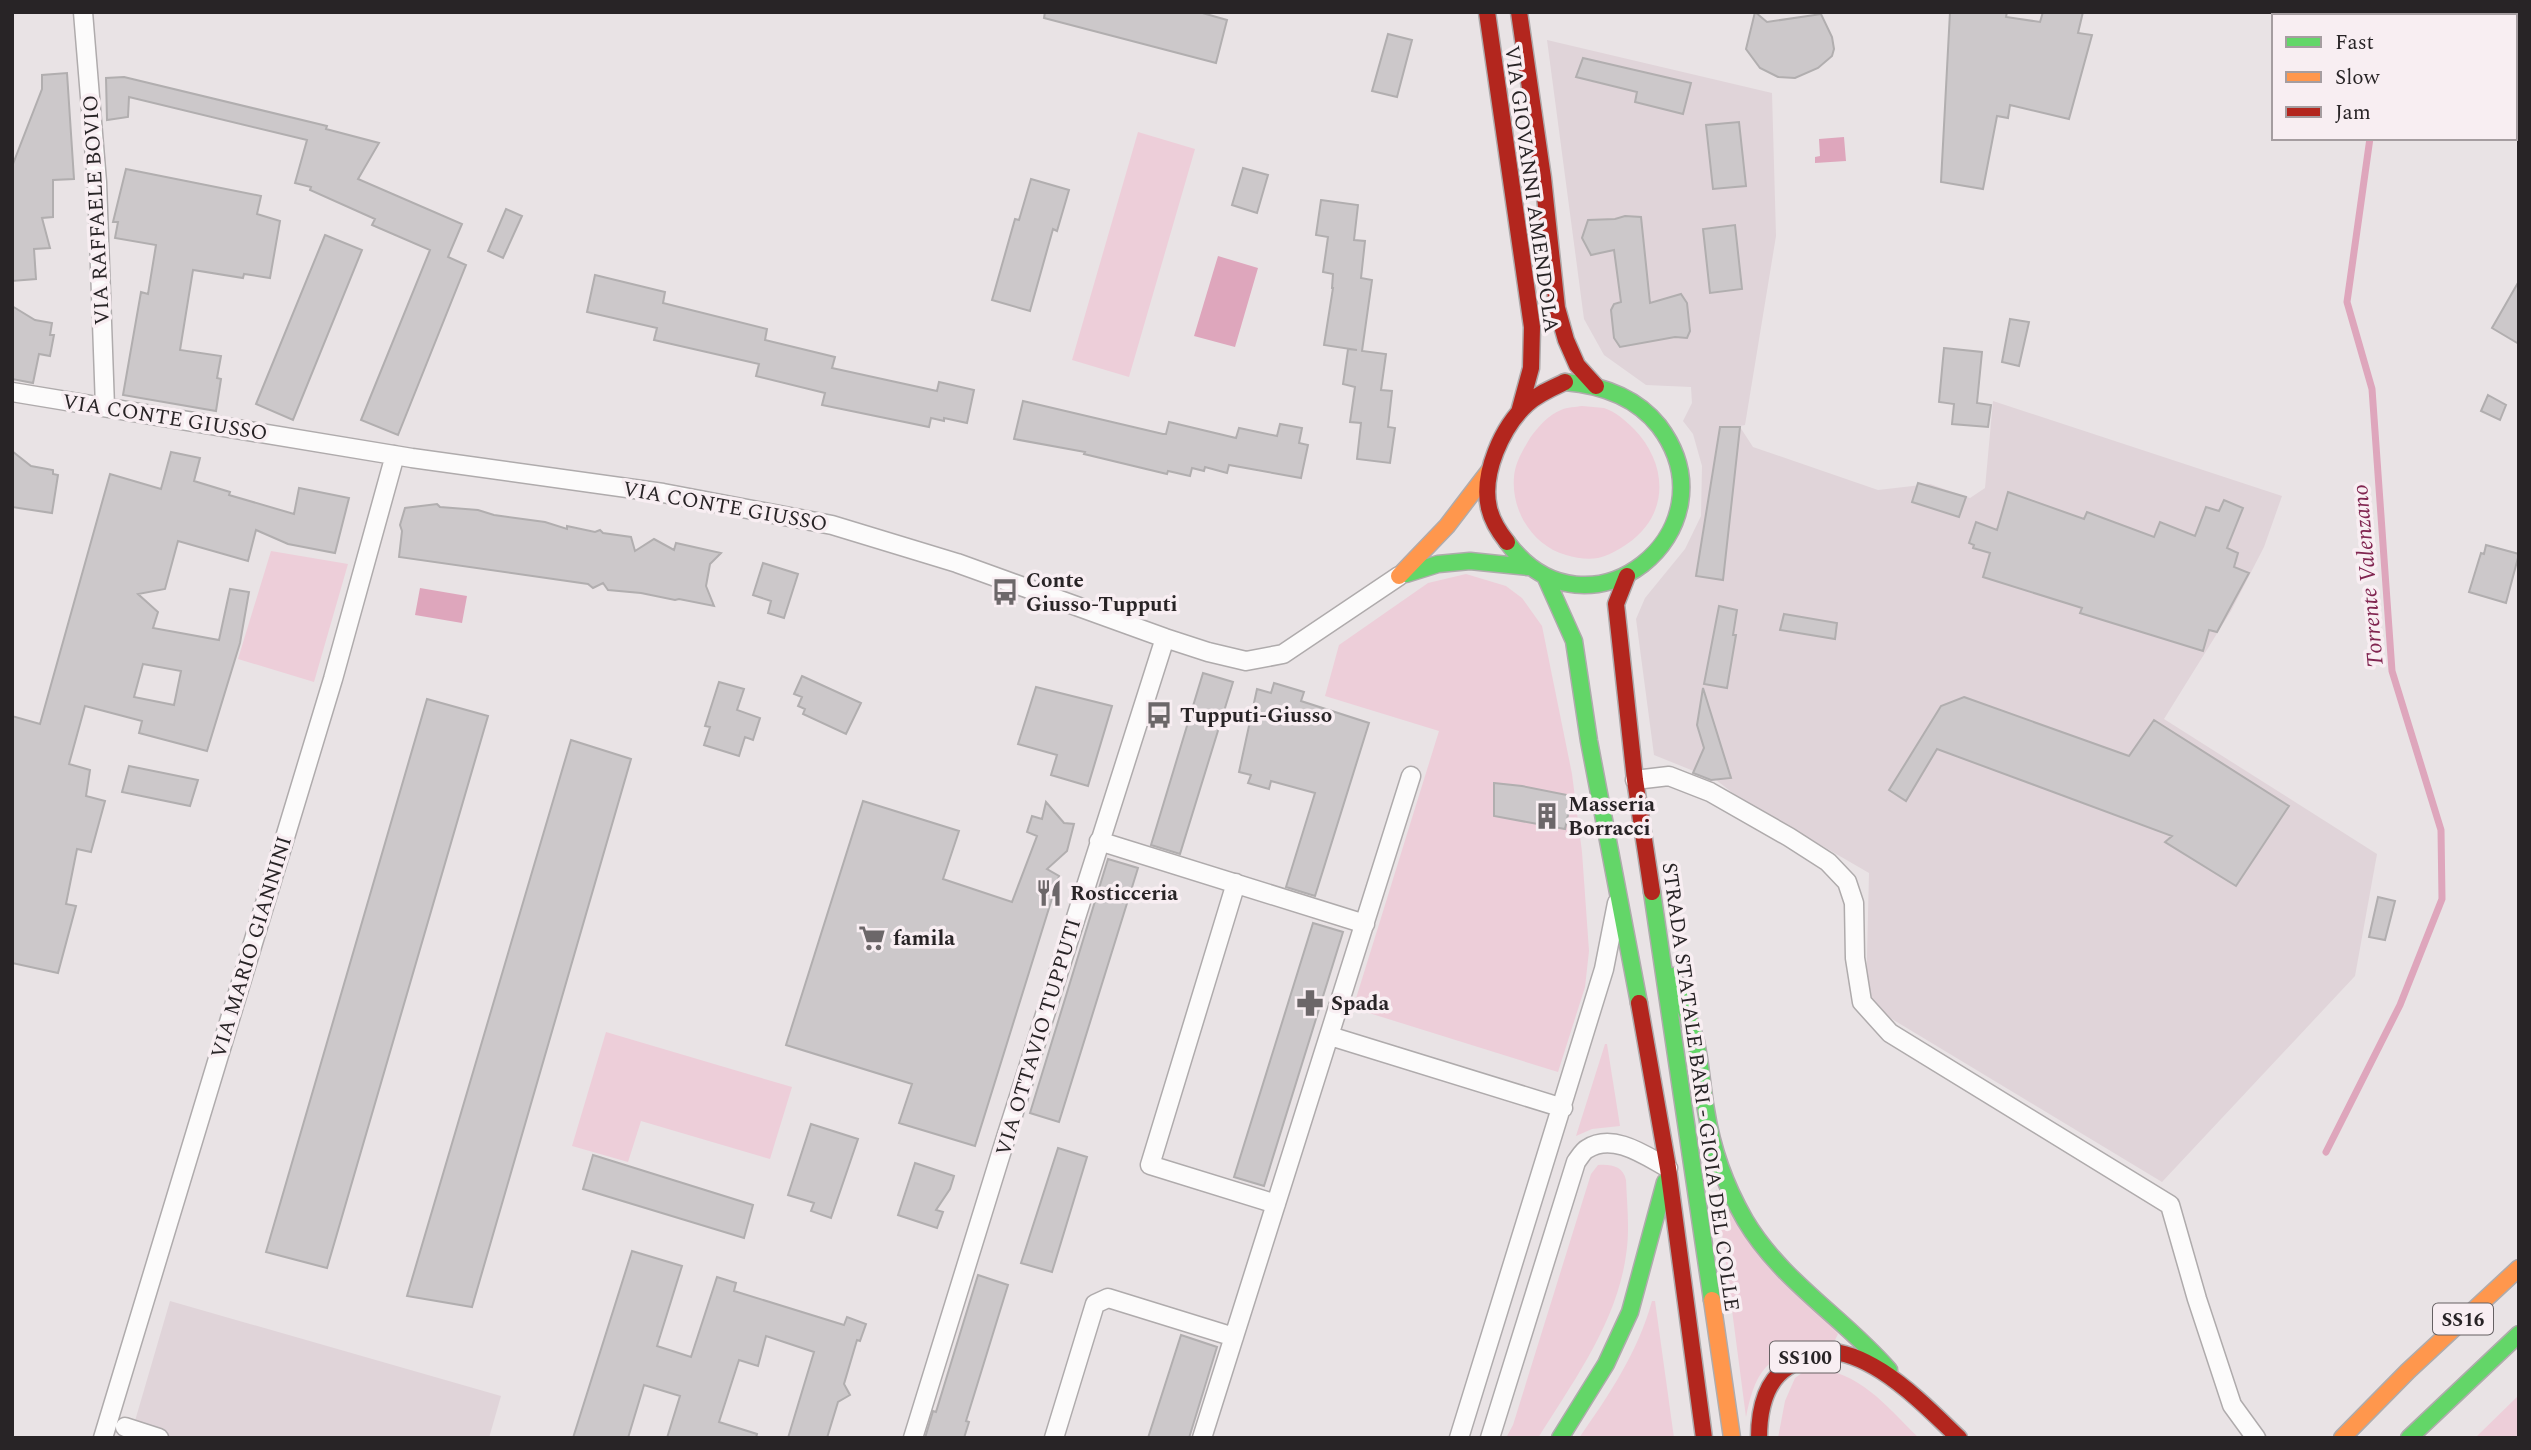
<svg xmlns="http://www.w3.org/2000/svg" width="2531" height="1450" viewBox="0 0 2531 1450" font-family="Spectral,serif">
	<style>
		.built { fill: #e0d4d9 }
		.green { fill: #edced9 }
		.water { fill: #dea6bc }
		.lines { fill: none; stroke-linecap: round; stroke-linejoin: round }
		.stream { stroke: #dea6bc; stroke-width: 7 }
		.building { fill: #ccc8ca; stroke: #b1aeaf; stroke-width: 2; fill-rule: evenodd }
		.street-casing { stroke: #afabac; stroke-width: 21 }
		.fast-casing { stroke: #afabac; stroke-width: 19 }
		.slow-casing { stroke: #afabac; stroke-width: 19 }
		.jam-casing { stroke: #afabac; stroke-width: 19 }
		.street { stroke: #fcfbfb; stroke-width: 18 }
		.fast { stroke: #63d668; stroke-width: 16 }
		.slow { stroke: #ff974d; stroke-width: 16 }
		.jam { stroke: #b3261e; stroke-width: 16 }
		.labels { text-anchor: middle; stroke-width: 7; stroke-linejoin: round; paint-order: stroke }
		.shield { fill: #f8eef2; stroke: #666163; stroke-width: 2 }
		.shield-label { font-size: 19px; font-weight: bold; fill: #282426 }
		.street-label { font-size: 21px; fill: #282426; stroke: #f8eef2 }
		.poi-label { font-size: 21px; font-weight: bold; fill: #282426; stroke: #f8eef2; text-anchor: start }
		.water-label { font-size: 23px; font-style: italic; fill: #802550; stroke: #f8eef2 }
	</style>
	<rect width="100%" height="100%" fill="#e9e3e5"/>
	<path class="built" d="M1547 40 1772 93 1776 236 1745 425 1734 427H1740L1753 447 1878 490 1930 484 1970 498 1985 488 1993 401 2282 496 2264 547 2231 611 2164 719 2377 854 2355 976 2162 1182 1882 1013 1866 997 1869 873 1738 797 1716 780 1654 755 1636 619 1645 598 1685 549 1701 516 1702 466 1693 434 1683 421 1692 403 1691 387 1646 385 1604 355 1584 319Z
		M170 1301 501 1396 489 1438H130Z"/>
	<path class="green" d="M1138 132 1195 149 1129 377 1072 360Z
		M1582 406C1589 407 1597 407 1604 408 1616 412 1626 421 1634 429 1668 464 1670 515 1627 544 1618 550 1608 556 1598 558 1588 560 1576 558 1566 555 1533 546 1511 511 1514 477 1515 463 1523 450 1530 438 1538 427 1548 415 1561 410 1567 407 1576 407 1582 406Z
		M271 551 348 564 314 682 238 659Z
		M1466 574 1506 586 1522 598 1542 626 1572 774 1582 852 1589 951 1585 987 1558 1072 1353 1008 1439 731 1325 696 1339 645 1428 583Z
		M606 1032 792 1087 770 1159 641 1121 628 1162 572 1146Z
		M1605 1044H1607L1620 1126 1592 1129 1576 1136Z
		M1598 1165C1611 1164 1623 1166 1626 1180 1627 1205 1630 1230 1626 1255 1617 1322 1573 1382 1538 1438H1506L1513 1425 1591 1174Z
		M1716 1188 1724 1206 1838 1334 1835 1340C1778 1358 1759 1351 1746 1417Z
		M1652 1301H1655L1674 1438H1579C1609 1395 1638 1352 1652 1301Z
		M1810 1367C1861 1372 1884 1404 1919 1438H1778L1785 1401 1795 1378Z
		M2519 1395V1438H2475Z"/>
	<path class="water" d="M1844 137 1846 161 1815 163V157L1820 156 1819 139Z
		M1218 256 1258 268 1235 347 1194 336Z
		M420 588 467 596 462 623 415 615Z"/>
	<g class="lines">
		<path class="stream" d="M2387 16V12
			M2326 1152 2400 1005 2442 899 2441 830 2392 671 2372 389 2347 302 2370 138"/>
	</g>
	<path class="building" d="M1045 12H1199L1227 20 1216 63 1044 18Z
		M1755 12 1767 22 1821 14 1832 37 1834 49 1832 56 1818 68 1795 78 1778 77 1760 68 1746 49Z
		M1950 12H2007L2006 17 2040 22 2043 12H2083L2078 33 2092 35 2069 119 2010 105 2008 118 1997 116 1983 189 1941 182Z
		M1388 34 1412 40 1397 97 1372 91Z
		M1583 58 1691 83 1683 114 1635 102 1637 92 1576 77Z
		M67 73 74 179 53 180V217L42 218 50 248 34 249 36 279 12 281 13 164 42 89V75Z
		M124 77 327 126 326 129 379 143 358 179 462 224 448 257 466 265 398 435 361 420 430 250 372 225 375 219 310 190 311 187 295 183 307 140 129 97 128 117 107 120 106 78Z
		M1739 122 1746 186 1713 189 1706 125Z
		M1243 168 1268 175 1257 213 1232 205Z
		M126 169 261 196 257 214 280 221 270 278 244 274 243 278 193 270 180 350 221 356 217 378 221 379 216 411 123 395 141 292 148 294 156 245 115 238 118 222H113Z
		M1031 179 1069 190 1057 231 1053 229 1030 311 992 300 1015 219 1019 220Z
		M1321 200 1358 205 1354 240 1365 241 1361 278 1372 280 1362 351 1386 354 1381 390 1392 391 1388 427 1395 428 1390 463 1357 459 1361 423 1350 422 1355 387 1343 384 1348 349 1357 350 1324 345 1333 288H1332L1333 274 1323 272 1328 237 1316 235Z
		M506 209 522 216 503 258 488 251Z
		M1625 216 1641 217 1650 303 1681 294 1687 303 1690 331 1687 338 1675 337 1620 347 1614 338 1611 310 1614 304 1621 302 1614 250 1591 255 1582 238 1588 220 1615 219Z
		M1735 225 1742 289 1710 293 1703 229Z
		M325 235 362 250 293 420 256 404Z
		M595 275 665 292 663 303 767 329 765 340 835 357 832 368 937 391 939 382 974 390 967 423 944 418V421L931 418 929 427 822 405 825 393 756 376 759 364 654 340 657 328 587 312Z
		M2519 281V344L2492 328Z
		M12 306 35 320 52 323 50 335H54L50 356 39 354 33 383 12 379Z
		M2010 319 2029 322 2019 366 2002 362Z
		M1944 348 1982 352 1977 403 1991 405 1988 427 1952 424 1954 404 1939 402Z
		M2488 395 2506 405 2500 420 2481 411Z
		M1023 401 1163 434H1166L1169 422 1236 438 1239 428 1277 436 1280 424 1302 428 1299 443 1308 445 1301 478 1229 465 1227 473 1205 467 1204 471 1192 468 1190 476 1168 471 1167 474 1084 454 1085 452 1014 439Z
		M1720 427H1740L1723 580 1696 576Z
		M12 451 31 466 53 470V474L58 475 52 513 12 507Z
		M171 452 200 458 194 481 230 492 229 495 294 514 299 488 349 498 335 553 288 544 256 530 248 561 178 541 165 589 138 594 158 612 153 628 219 640 230 589 249 592 240 643 207 751 139 733 142 721 85 706 69 764 90 770 86 796 105 801 91 852 77 849 66 904 76 906 58 973 12 963V716L40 724 110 474 161 489ZM143 664 181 671 174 705 134 697Z
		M1918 483 1966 497 1959 517 1912 502Z
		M2008 492 2084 519 2087 512 2154 537 2160 522 2195 536 2206 507 2219 511 2224 500 2243 508 2227 548 2238 553 2234 567 2249 573 2217 632 2209 630 2203 651 2080 613 2082 608 1983 577 1990 553 1973 548 1974 545 1969 543 1976 522 1997 530Z
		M437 504 440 507 478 510 494 515 545 522 567 529V526L595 532 600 530 603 533 631 537 635 551 654 539 674 550 676 543 721 553 710 564 706 586 714 606 679 599 675 600 641 593 608 590 603 583 593 588 588 584 399 557 402 531 400 525 405 508Z
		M2486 545 2519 554 2506 603 2469 592 2481 553 2484 554Z
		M763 563 798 574 784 618 768 613 771 601 753 595Z
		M1719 606 1737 610 1733 635H1736L1727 688 1704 684Z
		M1784 614 1837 623 1835 639 1780 630Z
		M1203 673 1233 682 1180 854 1151 845Z
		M802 676 861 703 846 734 803 714 805 709 798 706 802 697 794 694Z
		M719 682 744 689 737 710 760 718 753 740 745 737 739 756 704 745 710 727 705 726Z
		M1274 683 1304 692 1301 701 1369 723 1315 896 1286 887 1315 793 1271 781 1269 789 1248 783 1251 775 1239 772 1257 689 1271 693Z
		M1036 687 1112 706 1088 786 1051 775 1057 755 1018 744Z
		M1703 688 1731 778 1711 780 1693 773 1704 748 1697 725Z
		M1964 697 2129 756 2154 720 2289 806 2236 886 2165 842 2172 836 1937 749 1906 801 1889 790 1941 706Z
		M427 699 488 716 327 1268 266 1252Z
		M571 740 631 759 472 1307 407 1296Z
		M129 766 198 780 190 806 122 792Z
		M1494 783 1522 786 1572 796 1565 829 1494 816Z
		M863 801 959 831 943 879 1012 902 1037 836 1027 832 1032 816 1042 819 1046 802 1064 823 1074 824 1067 851 1047 869 1059 876 975 1146 899 1123 912 1084 786 1045Z
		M1108 859 1138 868 1059 1122 1030 1113Z
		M2378 897 2395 901 2385 940 2369 937Z
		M1313 923 1343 932 1264 1186 1234 1177Z
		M811 1124 858 1139 831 1218 811 1211 814 1203 788 1195Z
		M1058 1148 1087 1157 1052 1272 1021 1263Z
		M593 1155 753 1205 744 1238 583 1189Z
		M915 1163 954 1176 950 1189 936 1210 943 1212 937 1228 898 1215Z
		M632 1251 682 1266 657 1346 691 1357 717 1277 736 1283 734 1291 844 1325 847 1317 866 1324 860 1341 857 1340 844 1384 850 1395 838 1402 827 1438H788L814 1352 766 1336 758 1366 739 1360 719 1422 757 1434 756 1438H667L680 1396 644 1385 628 1438H573Z
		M978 1275 1008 1285 966 1421 969 1422 964 1438H925L933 1411 936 1412Z
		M1181 1335 1217 1347 1189 1438H1148Z"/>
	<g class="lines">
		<defs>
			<path id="street" d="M83 12 97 182 105 407
				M2293 12 2302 16
				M2515 105 2519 107
				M12 392 412 458 663 493 832 525 957 563 1165 638 1208 652 1246 661 1283 654 1399 576
				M1635 780 1669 776 1710 792 1789 837 1828 862 1847 882 1854 903 1855 958 1862 1002 1890 1033 2170 1205 2197 1299 2232 1405 2256 1438
				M1099 841 1365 924
				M1236 883 1150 1165 1276 1204
				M1330 1036 1563 1108
				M125 1427 159 1438
				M103 1438 333 679 395 455
				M913 1438 1007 1134 1165 638
				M1054 1438 1095 1304 1108 1298 1234 1337
				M1202 1438 1411 776
				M1459 1438 1604 969 1617 903
				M1490 1438 1576 1162C1579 1158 1583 1151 1587 1149 1613 1132 1646 1156 1668 1168"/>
			<path id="fast" d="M1507 542C1587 651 1738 531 1659 426 1636 397 1601 385 1565 382
				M1406 574 1438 564 1470 561 1528 567
				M1545 576 1574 641 1589 741 1639 1003
				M1652 892 1712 1300
				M1673 976C1681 998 1690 1019 1696 1042 1701 1064 1702 1087 1706 1110 1712 1149 1726 1187 1745 1220 1781 1281 1844 1318 1889 1370
				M1560 1438 1606 1364 1630 1312 1665 1182
				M2409 1438 2519 1334"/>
			<path id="slow" d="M1399 576 1447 526 1489 471
				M1712 1300 1732 1438
				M2342 1438 2408 1371 2519 1268"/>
			<path id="jam" d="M1487 12 1532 327 1531 368 1519 412
				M1519 12 1543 178 1557 308 1566 340 1577 365 1596 386
				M1507 542C1499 532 1492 521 1489 508 1481 474 1502 427 1527 404 1538 394 1552 388 1565 382
				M1627 576 1616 604 1635 780 1652 892
				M1639 1003 1668 1168 1704 1438
				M1759 1438C1759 1412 1764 1382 1788 1367 1794 1363 1800 1358 1806 1355 1860 1335 1924 1405 1959 1438"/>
		</defs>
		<use href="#street" class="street-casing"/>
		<use href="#fast" class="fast-casing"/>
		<use href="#slow" class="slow-casing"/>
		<use href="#jam" class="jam-casing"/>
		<use href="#street" class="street"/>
		<use href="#fast" class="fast"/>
		<use href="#slow" class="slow"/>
		<use href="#jam" class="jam"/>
	</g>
	<defs>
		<symbol id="bus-bare" viewBox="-9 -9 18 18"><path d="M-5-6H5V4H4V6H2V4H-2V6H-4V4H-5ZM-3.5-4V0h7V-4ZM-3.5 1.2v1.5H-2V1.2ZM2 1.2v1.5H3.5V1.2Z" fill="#6c6769" stroke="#f8eef2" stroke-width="2.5" paint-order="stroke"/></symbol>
		<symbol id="building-bare" viewBox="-9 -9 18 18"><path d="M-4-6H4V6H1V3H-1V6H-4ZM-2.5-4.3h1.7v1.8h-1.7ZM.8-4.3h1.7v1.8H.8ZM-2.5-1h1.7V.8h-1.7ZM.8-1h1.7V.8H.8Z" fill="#6c6769" stroke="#f8eef2" stroke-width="2.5" paint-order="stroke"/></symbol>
		<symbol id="restaurant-bare" viewBox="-9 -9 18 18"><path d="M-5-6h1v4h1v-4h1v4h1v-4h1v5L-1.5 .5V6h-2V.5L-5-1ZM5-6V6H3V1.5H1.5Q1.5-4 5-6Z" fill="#6c6769" stroke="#f8eef2" stroke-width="2.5" paint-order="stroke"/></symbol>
		<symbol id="supermarket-bare" viewBox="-9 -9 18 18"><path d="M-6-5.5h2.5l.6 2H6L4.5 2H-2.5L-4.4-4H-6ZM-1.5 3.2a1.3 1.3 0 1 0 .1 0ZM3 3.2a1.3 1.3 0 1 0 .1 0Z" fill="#6c6769" stroke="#f8eef2" stroke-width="2.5" paint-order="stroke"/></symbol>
		<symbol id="pharmacy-bare" viewBox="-9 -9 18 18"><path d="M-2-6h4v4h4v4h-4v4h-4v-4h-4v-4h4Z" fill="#6c6769" stroke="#f8eef2" stroke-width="2.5" paint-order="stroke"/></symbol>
	</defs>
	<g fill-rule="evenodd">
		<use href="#bus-bare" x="986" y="573" width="38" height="38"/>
		<use href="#bus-bare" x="1140" y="696" width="38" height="38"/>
		<use href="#building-bare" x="1528" y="797" width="38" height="38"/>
		<use href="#restaurant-bare" x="1030" y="874" width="38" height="38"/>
		<use href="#supermarket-bare" x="853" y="919" width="38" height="38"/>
		<use href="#pharmacy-bare" x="1291" y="984" width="38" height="38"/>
	</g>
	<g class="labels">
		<g class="shield">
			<rect x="2433" y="1303.5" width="60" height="31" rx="5"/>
			<rect x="1770" y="1341.5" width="70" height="31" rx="5"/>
		</g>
		<g class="shield-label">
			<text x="2463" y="1326">SS16</text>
			<text x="1805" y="1364">SS100</text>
		</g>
		<g class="street-label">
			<text transform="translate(1532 189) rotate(82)" y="7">VIA GIOVANNI AMENDOLA</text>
			<text transform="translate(96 210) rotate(-93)" y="7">VIA RAFFAELE BOVIO</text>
			<text transform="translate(165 417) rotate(9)" y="7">VIA CONTE GIUSSO</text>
			<text transform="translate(725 506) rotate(10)" y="7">VIA CONTE GIUSSO</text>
			<text transform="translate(251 947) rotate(-73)" y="7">VIA MARIO GIANNINI</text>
			<text transform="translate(1038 1037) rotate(-73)" y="7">VIA OTTAVIO TUPPUTI</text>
			<text transform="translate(1701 1087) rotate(82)" y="7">STRADA STATALE BARI - GIOIA DEL COLLE</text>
		</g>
		<g class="poi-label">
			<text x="1026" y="587">Conte<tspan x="1026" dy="24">Giusso-Tupputi</tspan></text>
			<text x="1180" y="722">Tupputi-Giusso</text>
			<text x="1568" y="811">Masseria<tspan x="1568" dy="24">Borracci</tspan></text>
			<text x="1070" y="900">Rosticceria</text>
			<text x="893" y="945">famila</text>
			<text x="1331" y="1010">Spada</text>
		</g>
		<g class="water-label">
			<text transform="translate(2367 576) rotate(-95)" y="8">Torrente Valenzano</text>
		</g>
	</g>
	<rect width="2531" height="1450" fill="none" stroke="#282426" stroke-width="28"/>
	<rect x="2272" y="14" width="245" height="126" fill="#f8eef2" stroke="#a59da0" stroke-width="2"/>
	<rect x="2286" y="37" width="35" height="10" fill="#63d668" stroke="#a59da0" stroke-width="2"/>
	<text x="2335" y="49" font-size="21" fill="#282426">Fast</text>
	<rect x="2286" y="72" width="35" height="10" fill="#ff974d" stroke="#a59da0" stroke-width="2"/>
	<text x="2335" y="84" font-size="21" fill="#282426">Slow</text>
	<rect x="2286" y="107" width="35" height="10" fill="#b3261e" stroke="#a59da0" stroke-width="2"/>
	<text x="2335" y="119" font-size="21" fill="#282426">Jam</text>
</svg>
